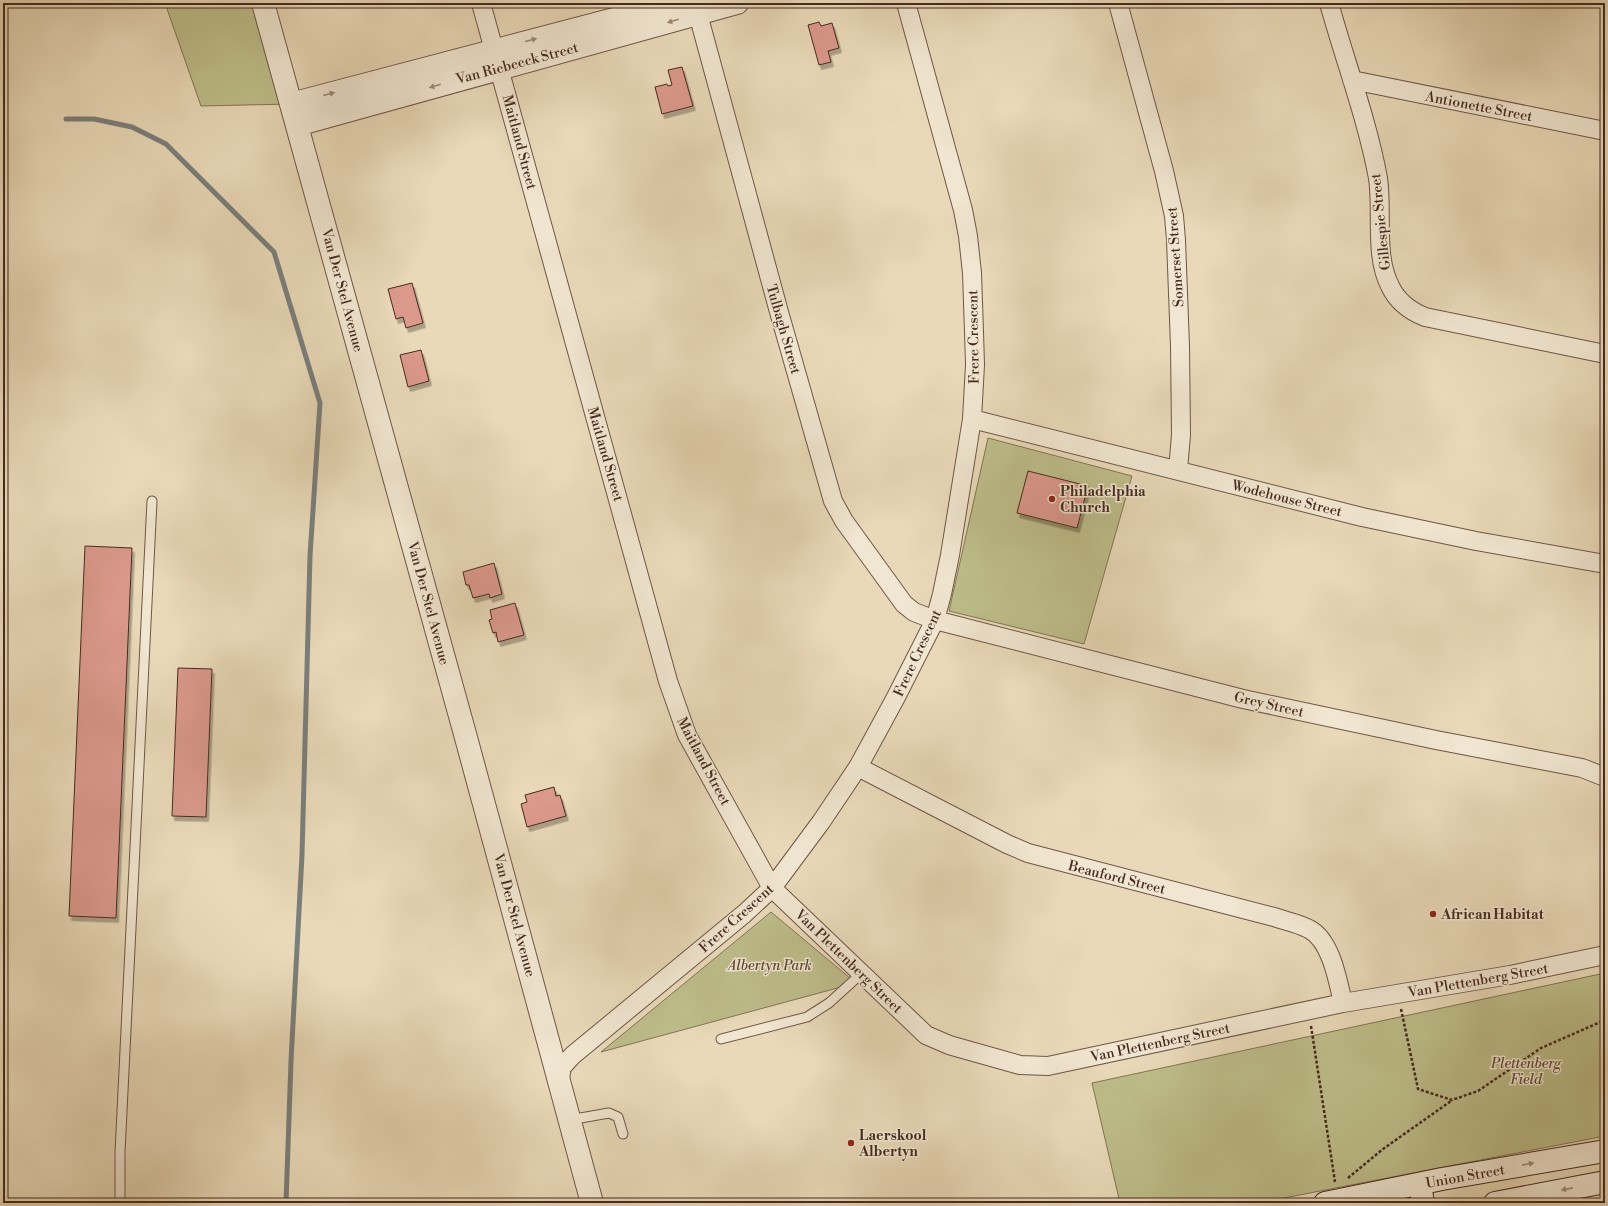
<svg xmlns="http://www.w3.org/2000/svg" width="1608" height="1206" viewBox="0 0 1608 1206" font-family="'Libre Bodoni',serif">
	<style>
		.green { fill: #bdbd8a; stroke: #827455 }
		.lines { fill: none; stroke-linecap: round; stroke-linejoin: round }
		.stream { stroke: #7a7f7c; stroke-width: 5 }
		.building { fill: #db998c; stroke: #462a20; filter: url(#shadow) }
		.service-casing { stroke: #6f5646; stroke-width: 11 }
		.minor-casing { stroke: #6f5646; stroke-width: 20 }
		.tertiary-casing { stroke: #6f5646; stroke-width: 24 }
		.secondary-casing { stroke: #462a20; stroke-width: 24 }
		.path { stroke: #462a20; stroke-width: 2.5; stroke-dasharray: 3 2; stroke-linecap: butt }
		.service { stroke: #f1e6d1; stroke-width: 9 }
		.minor { stroke: #f1e6d1; stroke-width: 18 }
		.tertiary { stroke: #f1e6d1; stroke-width: 22 }
		.secondary { stroke: #f1e6d1; stroke-width: 22 }
		.oneway { fill: #9c8878 }
		.poi-dot { fill: #8f2418; stroke: #f1e6d1; stroke-width: 1.5 }
		.labels { text-anchor: middle; stroke-width: 3; stroke-linejoin: round; paint-order: stroke }
		.street-label { font-size: 14px; fill: #462a20; stroke: #f1e6d1 }
		.poi-label { font-size: 14px; font-weight: bold; fill: #462a20; stroke: #f1e6d1; text-anchor: start }
		.park-label { font-size: 14px; font-style: italic; fill: #5e4735; stroke: #f1e6d1 }
	</style>
	<defs>
		<filter id="shadow"><feDropShadow dx="2.5" dy="4.5" stdDeviation="0" flood-color="#0004"/></filter>
	</defs>
	<rect width="100%" height="100%" fill="#e9d9b8"/>
	<filter id="stains"><feTurbulence type="fractalNoise" baseFrequency=".005" numOctaves="4"/><feColorMatrix values="0 0 0 0 .2 0 0 0 0 .09 0 0 0 0 .02 0 0 0 .5 -.17"/></filter>
	<radialGradient id="worn" r=".72"><stop offset=".6" stop-color="#630" stop-opacity="0"/><stop offset="1" stop-color="#630" stop-opacity=".3"/></radialGradient>
	<path class="green" d="M165 3H263L291 104 201 106Z
		M988 438 1132 476 1084 644 949 611Z
		M771 912 856 983 601 1052Z
		M1605 973V1136L1258 1203H1120L1092 1083Z"/>
	<g class="lines">
		<path class="stream" d="M66 119H94L132 127 166 144 274 252 320 403 310 556 302 855 291 1061 286 1203"/>
	</g>
	<path class="building" d="M819 22 821 26 832 23 839 48 828 51 831 62 819 65 808 25Z
		M682 67 693 106 662 114 655 87 667 84 668 86 672 85 668 70Z
		M412 283 423 323 406 328 403 317 396 319 388 289Z
		M421 350 429 381 408 387 400 355Z
		M1028 471 1088 486 1077 528 1017 513Z
		M85 546 132 548 116 918 69 916Z
		M494 563 502 594 490 598 489 594 473 598 469 585H466L463 572Z
		M515 603 524 635 498 642 496 632 493 633 489 620 492 619 490 610Z
		M178 668 212 669 206 817 172 816Z
		M554 787 556 796 560 795 566 816 527 827 521 804 527 802 525 795Z"/>
	<g class="lines">
		<defs>
			<path id="service" d="M721 1039 807 1017 829 1003 862 973
				M569 1120 609 1113 618 1117 623 1134
				M120 1203V1152L152 501"/>
			<path id="minor" d="M481 3 668 681 687 735 772 888 926 1035 949 1045 1020 1065 1048 1066 1343 1003 1510 975 1605 955
				M695 3 779 312 833 501 844 521 904 604 914 612 935 620 1243 699 1436 740 1582 768 1605 777
				M1118 3 1164 171 1174 216 1176 240 1180 346 1181 435 1178 470
				M1329 3C1345 61 1367 119 1378 178 1383 212 1374 255 1390 286 1397 301 1410 311 1425 317L1605 354
				M1352 80 1605 131
				M972 419 1362 517 1476 541 1605 564
				M858 767 1007 844 1028 853 1274 917C1285 921 1298 923 1309 929 1331 940 1338 981 1343 1003
				M559 1084 562 1067 573 1055 744 914 772 888 821 822 858 767 895 699 935 620 942 594 950 555 972 419 975 365 974 332 972 273 968 236 963 210 906 3"/>
			<path id="tertiary" d="M263 3 465 734 592 1203
				M291 104 675 3
				M297 125C444 83 591 43 737 3"/>
			<path id="secondary" d="M1420 1184 1423 1203
				M1325 1203 1442 1179 1605 1151
				M1495 1203 1605 1182"/>
		</defs>
		<use href="#service" class="service-casing"/>
		<use href="#minor" class="minor-casing"/>
		<use href="#tertiary" class="tertiary-casing"/>
		<use href="#secondary" class="secondary-casing"/>
		<path class="path" d="M1401 1009 1418 1089 1452 1100 1478 1091 1541 1048 1605 1020
			M1311 1026 1335 1182
			M1348 1178 1383 1149 1451 1101"/>
		<use href="#service" class="service"/>
		<use href="#minor" class="minor"/>
		<use href="#tertiary" class="tertiary"/>
		<use href="#secondary" class="secondary"/>
	</g>
	<defs><path id="oneway-solid" d="M-6-.8H1V-3.2L6.5 0L1 3.2V.8H-6Z"/></defs>
	<g class="oneway">
		<use href="#oneway-solid" transform="translate(673 21) rotate(164)"/>
		<use href="#oneway-solid" transform="translate(531 40) rotate(-15)"/>
		<use href="#oneway-solid" transform="translate(435 86) rotate(164)"/>
		<use href="#oneway-solid" transform="translate(329 94) rotate(-15)"/>
		<use href="#oneway-solid" transform="translate(1528 1164) rotate(-10)"/>
		<use href="#oneway-solid" transform="translate(1567 1189) rotate(169)"/>
	</g>
	<g class="poi-dot">
		<circle cx="1052" cy="499" r="4"/>
		<circle cx="1433" cy="914" r="4"/>
		<circle cx="851" cy="1143" r="4"/>
	</g>
	<g class="labels">
		<g class="street-label">
			<text transform="translate(517 63) rotate(-15)" y="5">Van Riebeeck Street</text>
			<text transform="translate(1479 106) rotate(11)" y="5">Antionette Street</text>
			<text transform="translate(520 142) rotate(75)" y="5">Maitland Street</text>
			<text transform="translate(1380 222) rotate(-96)" y="5">Gillespie Street</text>
			<text transform="translate(1175 257) rotate(-94)" y="5">Somerset Street</text>
			<text transform="translate(343 290) rotate(75)" y="5">Van Der Stel Avenue</text>
			<text transform="translate(784 329) rotate(74)" y="5">Tulbagh Street</text>
			<text transform="translate(973 337) rotate(-91)" y="5">Frere Crescent</text>
			<text transform="translate(606 454) rotate(74)" y="5">Maitland Street</text>
			<text transform="translate(1287 498) rotate(14)" y="5">Wodehouse Street</text>
			<text transform="translate(429 603) rotate(75)" y="5">Van Der Stel Avenue</text>
			<text transform="translate(917 653) rotate(-65)" y="5">Frere Crescent</text>
			<text transform="translate(1269 704) rotate(13)" y="5">Grey Street</text>
			<text transform="translate(704 761) rotate(62)" y="5">Maitland Street</text>
			<text transform="translate(1117 877) rotate(14)" y="5">Beauford Street</text>
			<text transform="translate(515 915) rotate(75)" y="5">Van Der Stel Avenue</text>
			<text transform="translate(736 918) rotate(-42)" y="5">Frere Crescent</text>
			<text transform="translate(849 961) rotate(44)" y="5">Van Plettenberg Street</text>
			<text transform="translate(1478 980) rotate(-10)" y="5">Van Plettenberg Street</text>
			<text transform="translate(1160 1042) rotate(-12)" y="5">Van Plettenberg Street</text>
			<text transform="translate(1465 1176) rotate(-10)" y="5">Union Street</text>
		</g>
		<g class="poi-label">
			<text x="1060" y="496">Philadelphia<tspan x="1060" dy="16">Church</tspan></text>
			<text x="1441" y="919">African Habitat</text>
			<text x="859" y="1140">Laerskool<tspan x="859" dy="16">Albertyn</tspan></text>
		</g>
		<g class="park-label">
			<text x="770" y="970">Albertyn Park</text>
			<text x="1526" y="1068">Plettenberg<tspan x="1526" dy="16">Field</tspan></text>
		</g>
	</g>
	<rect width="1608" height="1206" fill="none" stroke="#e9d9b8" stroke-width="16"/>
	<rect x="4" y="4" width="1600" height="1198" fill="none" stroke="#462a20" stroke-width="2"/>
	<rect x="8" y="8" width="1592" height="1190" fill="none" stroke="#462a20"/>
	<rect width="100%" height="100%" filter="url(#stains)"/>
	<rect width="100%" height="100%" fill="url(#worn)"/>
</svg>
